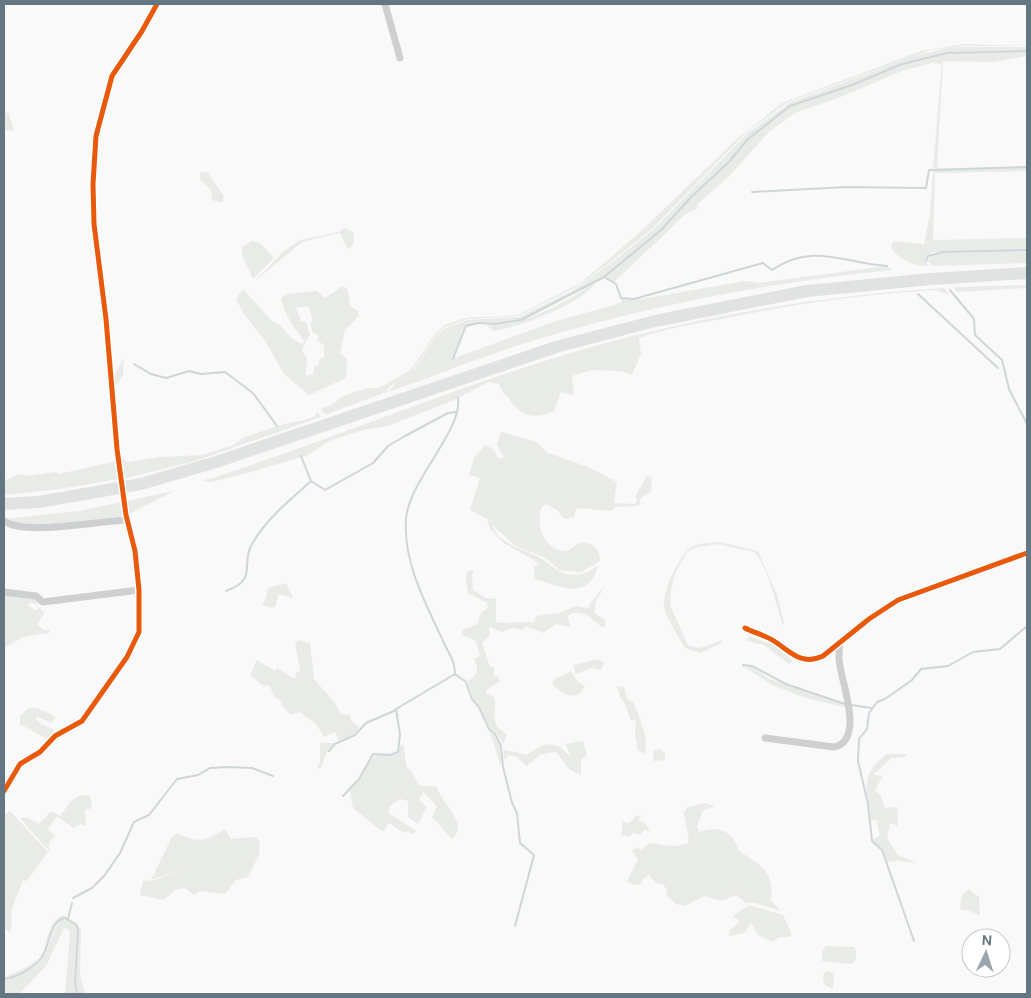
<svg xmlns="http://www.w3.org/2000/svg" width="1031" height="998" viewBox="0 0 1031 998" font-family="'DM Sans',sans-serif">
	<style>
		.green { fill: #e8ebe6; fill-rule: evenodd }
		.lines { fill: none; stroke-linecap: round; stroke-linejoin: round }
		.stream { stroke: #ced6d9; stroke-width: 2 }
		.minor { stroke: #cecfd0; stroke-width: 7 }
		.trunk { stroke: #e1e2e2; stroke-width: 12 }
		.cycleway-casing { stroke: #fff; stroke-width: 8 }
		.cycleway { stroke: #e8590c; stroke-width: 5 }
	</style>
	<rect width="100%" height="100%" fill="#f9f9f9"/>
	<path class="green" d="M965 44 1027 46H963L931 50 788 102 747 132 652 229 590 278 571 290 518 316 468 319 445 327 435 336 413 370 388 388 387 392 327 414 323 413 321 409 333 404 343 396 367 388H379L407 372 413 367 434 335 445 325 465 318 518 315 582 282 640 232 737 139 782 103 921 51Z
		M963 47H1027V50L947 52 902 63 852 85 790 106 747 140 729 161 691 195 660 230 604 276 521 320 496 324 478 322 466 326 452 359 553 322 621 303V298L642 299 745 281 759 283 887 266 892 270C771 282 652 305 535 340 485 355 437 375 388 392L399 379 414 370 436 336 446 328 468 320 519 317 572 291 590 279 653 230 748 133 789 103 912 57 946 48Z
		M1008 51 1027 52V56L994 62 943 61 937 168H933L942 61 941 64 932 63 902 71 838 98 795 113 770 131 731 174 697 205V209L687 213 614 282 605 277 661 230 692 196 730 162 747 141 790 107 852 86 902 65 953 52Z
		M4 111 9 114 14 130 4 131Z
		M986 168H1027V171L935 173 933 240 1027 238V249L933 252 927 255 925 261 929 266C916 267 895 259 891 246L894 241 924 244 930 214 933 170Z
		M200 172H207L224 196 222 203 212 200 211 190 200 179Z
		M345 228 354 233 353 245 348 249 340 233 302 242 255 281 284 251 300 240 339 232Z
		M252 241 260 243 274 258 253 279 242 255V247Z
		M1027 251V263L932 266 928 261 930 256 943 253Z
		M594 283C585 303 514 329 493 331L486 324C515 331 570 300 594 283Z
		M1027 285V288L956 292 954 287Z
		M343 286 348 290 350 306 358 311 359 316 345 330 340 353 347 359 346 378 309 395 284 374 266 342 244 314 236 299 243 289 273 322C285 325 289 342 303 343L305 342C294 328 285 316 281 298L287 294 317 291 325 298ZM308 306 313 320 310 324 313 333 317 334 318 338 316 340 324 345V357L320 359 318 366H315L313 374 306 376 307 359 302 350 310 334 306 322 301 321 296 308Z
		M944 288 949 295 937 290C868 294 800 303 732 317 701 323 669 327 639 338L641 354 632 375 621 371 592 370 572 376 574 395 561 392 554 411C535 420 520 416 510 400 506 394 501 392 499 384L488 382 452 401 387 426 363 430 329 441 308 455 251 472 211 482 203 481C310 447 414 404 520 369 657 323 801 297 944 288Z
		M124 358 123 375 114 388 113 376Z
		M318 412 321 417 195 461 123 479 120 458 128 462 160 457 202 455 233 445 243 438 277 426 312 418Z
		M501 432 536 442 548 453 588 467 617 482 614 503 635 504 638 500 635 497 647 476 652 477 651 492 641 498 639 506 615 507 612 511 576 508 574 517 565 519 556 509 546 504 542 507C535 523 543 548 563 551 570 552 574 544 580 543 592 540 601 551 600 561L581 572 559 570 546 558 516 546 492 525C499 546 527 549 542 559 554 567 561 576 577 575 584 575 592 569 598 566 588 601 562 587 535 579L534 566 540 564 504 543 490 529 487 519 470 510 480 478 469 475 474 458 485 445 493 449 499 459 504 457 497 445Z
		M117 461 119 479 60 489 4 495V481L18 474 27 476 56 472 59 474Z
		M174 491 127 515 84 523 22 527 5 519 79 511Z
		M719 542 758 551 778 597 784 623 783 625C775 604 769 567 754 552L718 544 697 547 687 552 676 572 671 589 670 605 688 645 697 648 704 647 722 640 723 642 701 653 685 648C679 637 665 616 664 606 662 593 679 556 689 549 697 543 709 543 719 542Z
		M474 570 472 576 473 590 486 598 496 599V622C509 625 521 620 533 623L537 616 560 613 576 606 588 608 592 601 606 584 595 603V613L604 619 606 624 603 628C592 620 582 606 567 616L571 627 556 624 543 633 526 626 522 630 513 628 502 632 489 627 490 635 482 643 490 667H494V676H498L500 681 486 690 487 694 494 697C497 706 492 718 497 726 499 729 504 732 507 735L503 744 497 734 490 728 480 706 473 698 468 681C479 674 479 670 474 659L480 656 476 641 462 635V630L477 624 481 613 488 608 487 603 468 593 466 581 467 572Z
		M286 583 293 598 278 594 276 606 272 608 261 604 266 599 268 588Z
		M4 594 30 597 38 602 36 605 31 602 28 605 36 611 39 607 45 613 37 624 44 630H50L49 633 23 637 4 648Z
		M749 636 776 646 793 661 789 664 764 645 747 641Z
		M299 640 310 643 314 679 335 703 341 714 350 715 351 721 360 728 354 734 338 741 336 732 324 737 316 724 299 712 291 715 281 705 282 701 274 697 270 686 262 685 250 675 257 660 275 671 277 668 295 679 296 673 300 671 295 643Z
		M598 659 604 663 601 670 591 668 576 674 573 665Z
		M740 666 751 667 770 679 846 705 847 708 803 697 772 685 748 669Z
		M571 671 578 682 585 686C578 702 563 695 553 685V680Z
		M616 686 624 687 628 700 633 702C638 713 651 742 644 754L638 750 635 733 636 720H631C626 712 628 704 620 698L619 691Z
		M29 708H37L56 717 51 723 37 716 36 719 41 724 53 729 54 735 49 740 20 724V716Z
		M490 732C502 741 501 753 501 767Z
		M583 741 587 755 581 760V775L570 770 556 752 541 754 527 766 515 756 509 755 504 759V750L527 755C545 742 553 739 570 756L566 744Z
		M320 743H335L328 750 320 769 317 767 320 762Z
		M401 744 404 746 406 766 412 772 418 785 437 787C442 804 470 824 452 839L432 817 437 806 423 792 419 800 427 807 418 824 408 817V801L400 799 389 807V813L416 831 414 834 406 831 404 833 389 823 383 832 353 808 350 790 362 777 368 762 377 754 388 756 398 754Z
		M660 749 665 754V760L653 761 654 750Z
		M887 754H907L905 757 891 758 873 775 883 776 875 790 881 796 885 808 897 807 898 826 890 823 887 838 898 855 916 863 898 861 887 862 883 849 874 843V839L880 835 876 820 871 821C869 789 856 778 887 754Z
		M81 795H89L92 801 91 808 85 811 86 826 80 824 73 828 57 816 48 830 55 835 49 843V851L20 818 26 817 39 824 51 811 60 816 71 801Z
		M705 803 715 806 703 810 697 826 699 832C719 826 731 829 739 851 760 865 775 871 771 900L781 911 755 903H746L736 895 721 901 704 896 685 906 676 904 666 895 668 890 662 884 656 883 649 875 644 878 641 884 634 885 627 882 638 859 632 851 636 847 641 850 650 843C662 844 680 850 689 841L684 812 688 807Z
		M10 811 48 852 27 881 23 880 12 908 11 932 4 929V815Z
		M642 815 638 820 646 824 650 831 644 830 640 835 632 833 630 837 621 835 623 822 629 823 636 816Z
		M225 829 231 839 256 837 260 842 259 855 248 877 236 880 225 894 200 891 194 895 185 888 175 890 164 900 140 895 143 880 152 881 188 867 151 880 172 837 177 833C199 844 205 841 225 829Z
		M969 889 979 897 980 916 968 910 963 911 960 908 962 895Z
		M749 905 783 915 792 935 788 937H779L773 942 758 935 751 923 744 933 729 936 730 930 739 922 738 919 732 917Z
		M63 915 77 923 81 930 80 975 85 994H78L75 983 78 929 76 924 65 917 58 920C43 943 39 976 4 978 14 972 31 968 40 955 48 944 48 919 63 915Z
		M66 919 77 928 74 975 75 994H65L70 934 68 929 64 928 46 966 19 994H9L4 990V980C17 980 36 968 43 956 50 945 52 932 60 921Z
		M826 946 853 947 856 951V959L852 964 822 961V951Z
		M827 971 834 973 833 989 826 986 823 979 824 973Z"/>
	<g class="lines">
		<path class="stream" d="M752 192 847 187 923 188H926L929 170 1027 167
			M926 261 928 256 943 252 1027 250
			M604 277 616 284 621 298 634 299 763 263 772 270C813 242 843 263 887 266
			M950 290 974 319 975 335 1002 360 1009 389 1027 424
			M918 294 998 368
			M453 359 466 326 478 323 496 324 521 320 604 277 661 230 692 196 729 162 747 140 790 106 852 85 902 64 947 53 1027 51
			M134 364 151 374 166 378 189 371 201 374 225 372 253 393 277 426
			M458 398C463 430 409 480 406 519 403 563 426 604 444 643 449 654 455 661 455 674L466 682 472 699 479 707 489 729 495 734 501 746 503 767 512 803 517 813 520 843 534 855 515 926
			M301 456 311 481
			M226 591C259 579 240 564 252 544 266 519 290 500 311 481L325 490 373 463 388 446 405 436 448 413 456 412
			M743 665 752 666 786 684 845 704
			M851 705 871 708
			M329 751 335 744 355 735 366 723 396 710
			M343 796 359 779 373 754 390 755 398 752 400 734 396 709 455 674
			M73 898 92 888 104 876 120 853 134 822 149 815 177 779 198 775 210 768 227 767 252 768 273 776
			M68 919 72 903
			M914 941 882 850 872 841 868 804 858 761 859 739 867 729 869 713 877 702 885 699 912 680 921 669 948 666 973 652 1000 649 1027 626
			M4 979C17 978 33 968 41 958 50 947 49 921 65 918L76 925 78 930 75 982 77 994"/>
		<path class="minor" d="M385 4 400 58
			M4 521C26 536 98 521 127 520
			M4 592 36 596 43 602 139 590
			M745 628C754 633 765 635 774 641 791 652 801 666 823 656L869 619 898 600 1027 553
			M765 738 834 747C864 741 843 686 840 666 838 658 839 650 840 642
			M4 791 20 764 40 752 55 736 82 721 127 657 139 632V590L135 551 126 515 117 449 106 319 94 224 93 184 96 136 112 76 142 31 157 4"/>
		<path class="trunk" d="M4 504 39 502 141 484 216 462 556 347 655 321 807 291 931 279 1027 273"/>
		<defs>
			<path id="cycleway" d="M745 628C754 633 765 635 774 641 791 652 801 666 823 656L869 619 898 600 1027 553
				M4 791 20 764 40 752 55 736 82 721 127 657 139 632V590L135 551 126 515 117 449 106 319 94 224 93 184 96 136 112 76 142 31 157 4"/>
		</defs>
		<use href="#cycleway" class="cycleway-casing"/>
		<use href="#cycleway" class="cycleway"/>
	</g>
	<rect width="1031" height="998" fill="none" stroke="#657683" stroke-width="10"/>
	<g transform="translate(986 953) rotate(4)"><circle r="24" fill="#ffffff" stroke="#c1c8cd"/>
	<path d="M0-4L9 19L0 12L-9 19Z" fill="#99a4ac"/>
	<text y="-8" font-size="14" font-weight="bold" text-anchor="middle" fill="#657683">N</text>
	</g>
</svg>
